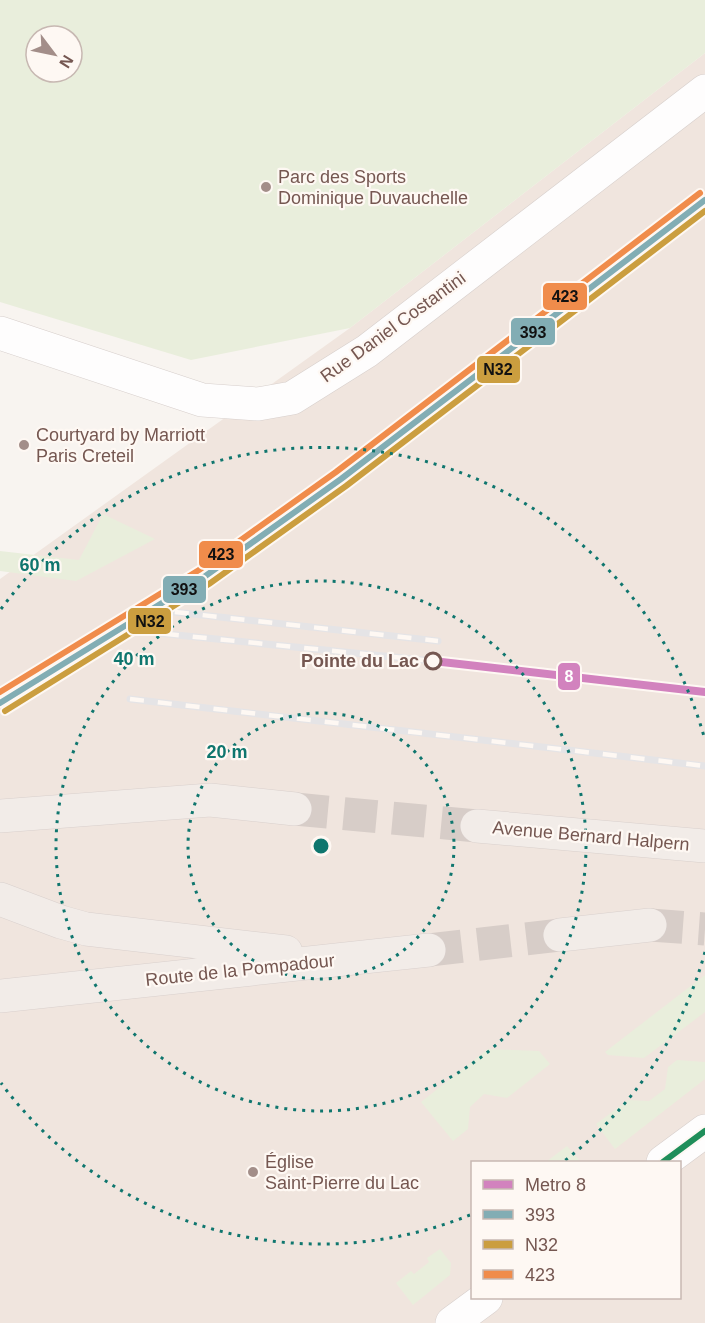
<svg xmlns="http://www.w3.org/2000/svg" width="705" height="1323" viewBox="0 0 705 1323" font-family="Arial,sans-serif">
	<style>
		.residential { fill: #f0e5de; fill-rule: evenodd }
		.green { fill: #e9eedc; fill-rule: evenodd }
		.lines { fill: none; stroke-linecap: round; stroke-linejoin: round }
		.major-tunnel { stroke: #d7cdc8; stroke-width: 33; stroke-dasharray: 33 16; stroke-linecap: butt }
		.minor-casing { stroke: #d7cfcc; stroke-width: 34 }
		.major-casing { stroke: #d9d0cd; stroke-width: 34 }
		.minor { stroke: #fefdfd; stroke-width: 33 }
		.major { stroke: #f2ece8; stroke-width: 33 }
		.rail-casing { stroke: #e5e4e6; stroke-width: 7 }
		.rail { stroke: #fef8f3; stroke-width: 4.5; stroke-dasharray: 14; stroke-linecap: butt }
		.bus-1-casing { stroke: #fef8f3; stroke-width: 10 }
		.bus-2-casing { stroke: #fef8f3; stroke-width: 10 }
		.bus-3-casing { stroke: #fef8f3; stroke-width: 10 }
		.bus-4-casing { stroke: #fef8f3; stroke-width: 10 }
		.bus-1 { stroke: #82adb4; stroke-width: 6 }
		.bus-2 { stroke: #cb9e3f; stroke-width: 6 }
		.bus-3 { stroke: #f08c4b; stroke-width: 6 }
		.bus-4 { stroke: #1f8e5a; stroke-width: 6 }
		.metro-1-casing { stroke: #fef8f3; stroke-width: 12 }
		.metro-1 { stroke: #d282be; stroke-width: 8 }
		.ring { fill: none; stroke: #0f766e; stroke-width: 3; stroke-dasharray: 3 6 }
		.poi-dot { fill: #a38e89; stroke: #fef8f3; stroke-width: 2 }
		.stop-dot { fill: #fef8f3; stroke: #755751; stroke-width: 3 }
		.labels { text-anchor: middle; stroke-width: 4.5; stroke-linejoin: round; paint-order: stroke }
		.poi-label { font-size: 18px; fill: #755751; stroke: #fef8f3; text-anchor: start }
		.street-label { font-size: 18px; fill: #755751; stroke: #fef8f3 }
		.stop-label { font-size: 18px; font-weight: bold; fill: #755751; stroke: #fef8f3; text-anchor: end }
		.centre { fill: #0f766e; stroke: #fef8f3; stroke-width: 3 }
		.ring-label { font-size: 18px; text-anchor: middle; font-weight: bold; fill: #0f766e; stroke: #fef8f3; stroke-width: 4.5; stroke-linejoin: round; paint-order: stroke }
		.line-badge { stroke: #fef8f3; stroke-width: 2 }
		.badge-label { font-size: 16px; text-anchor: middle; font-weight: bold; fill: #fff }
		.pale-badge-label { font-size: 16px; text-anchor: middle; font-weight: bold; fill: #111 }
	</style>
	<rect width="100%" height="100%" fill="#f8f4f0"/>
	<path class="residential" d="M705 53V1323H0V579L350 328ZM472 1162H680V1298H472Z"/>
	<path class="green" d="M0 0H705V53L350 328 191 360 0 302ZM36 36H72V72H36Z
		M103 514 155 539 76 581 0 571V551L79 560Z
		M705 975V1012L644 1058 608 1055 605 1052Z
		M488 1049 539 1051 550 1064 507 1098 484 1094 470 1107 468 1129 453 1141 421 1102Z
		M677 1060 705 1062V1079L615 1149 596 1124 628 1100 649 1101 665 1089 668 1067Z
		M567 1146 581 1162H546Z
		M440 1249 451 1263 450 1275 413 1305 396 1283 411 1271 414 1274 429 1262 427 1258Z"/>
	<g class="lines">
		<path class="major-tunnel" d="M295 809 477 826
			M650 925 705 929
			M429 950 560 935"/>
		<defs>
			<path id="minor" d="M0 333 202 400 258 404 292 398 367 351 705 91
				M663 1162 705 1131
				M452 1323 486 1298"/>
			<path id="major" d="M0 816 210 800 295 809
				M477 826 705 846
				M0 899 61 922 86 929 286 952
				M560 935 650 925
				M0 996 429 950"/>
		</defs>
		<use href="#minor" class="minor-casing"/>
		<use href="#major" class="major-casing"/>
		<use href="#minor" class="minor"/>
		<use href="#major" class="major"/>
		<defs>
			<path id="rail" d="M147 609 438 641
				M137 631 433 661
				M130 699 705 766"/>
		</defs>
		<use href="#rail" class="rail-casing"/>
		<use href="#rail" class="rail"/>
		<defs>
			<path id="bus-1" d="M0 703 204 577 341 479 705 200"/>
			<path id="bus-2" d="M5 711 209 584 346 486 705 211"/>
			<path id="bus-3" d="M0 692 199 570 336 472 700 193"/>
			<path id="bus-4" d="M663 1162 705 1131"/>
		</defs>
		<use href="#bus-1" class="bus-1-casing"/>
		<use href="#bus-2" class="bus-2-casing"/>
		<use href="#bus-3" class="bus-3-casing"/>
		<use href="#bus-4" class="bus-4-casing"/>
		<use href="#bus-1" class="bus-1"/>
		<use href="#bus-2" class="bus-2"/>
		<use href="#bus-3" class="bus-3"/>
		<use href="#bus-4" class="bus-4"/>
		<defs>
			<path id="metro-1" d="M433 661 705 692"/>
		</defs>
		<use href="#metro-1" class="metro-1-casing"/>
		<use href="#metro-1" class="metro-1"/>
	</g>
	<g class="ring">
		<circle cx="321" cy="846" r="133"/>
		<circle cx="321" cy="846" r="265"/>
		<path d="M705 952A398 398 0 0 1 563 1162M470 1215A398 398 0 0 1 1 1083M1 609A398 398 0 0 1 705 740"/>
	</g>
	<g class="poi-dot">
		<circle cx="266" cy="187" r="6"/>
		<circle cx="24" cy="445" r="6"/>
		<circle cx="253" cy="1172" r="6"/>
	</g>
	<circle class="stop-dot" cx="433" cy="661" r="8"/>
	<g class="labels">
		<g class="poi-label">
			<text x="278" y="183">Parc des Sports<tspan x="278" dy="21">Dominique Duvauchelle</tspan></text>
			<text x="36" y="441">Courtyard by Marriott<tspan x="36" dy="21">Paris Creteil</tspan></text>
			<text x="265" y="1168">Église<tspan x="265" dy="21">Saint-Pierre du Lac</tspan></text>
		</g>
		<g class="street-label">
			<text transform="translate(393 327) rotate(-36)" y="6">Rue Daniel Costantini</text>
			<text transform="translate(591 836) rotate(5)" y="6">Avenue Bernard Halpern</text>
			<text transform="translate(240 970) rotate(-6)" y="6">Route de la Pompadour</text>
		</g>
		<g class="stop-label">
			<text x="419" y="667">Pointe du Lac</text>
		</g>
	</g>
	<circle cx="321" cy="846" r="9" class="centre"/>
	<g class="ring-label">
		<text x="40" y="571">60 m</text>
		<text x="134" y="665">40 m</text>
		<text x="227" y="758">20 m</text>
	</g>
	<g class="line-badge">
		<rect x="542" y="282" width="46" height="29" rx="6" fill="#f08c4b"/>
		<rect x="510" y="317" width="46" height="29" rx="6" fill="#82adb4"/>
		<rect x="476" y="355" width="45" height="29" rx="6" fill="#cb9e3f"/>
		<rect x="198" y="540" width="46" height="29" rx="6" fill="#f08c4b"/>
		<rect x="162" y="575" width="45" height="29" rx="6" fill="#82adb4"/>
		<rect x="127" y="607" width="45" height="28" rx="6" fill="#cb9e3f"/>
		<rect x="557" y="662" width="24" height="29" rx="6" fill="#d282be"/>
	</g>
	<g class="badge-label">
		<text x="569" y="682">8</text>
	</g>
	<g class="pale-badge-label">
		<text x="565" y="302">423</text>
		<text x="533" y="338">393</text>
		<text x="498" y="375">N32</text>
		<text x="221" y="560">423</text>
		<text x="184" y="595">393</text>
		<text x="150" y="627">N32</text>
	</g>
	<rect x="471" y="1161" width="210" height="138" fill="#fef8f3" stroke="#c7b8b2" stroke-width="1.5"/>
	<rect x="483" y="1180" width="30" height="9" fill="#d282be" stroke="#c7b8b2" stroke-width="1.5"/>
	<text x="525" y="1191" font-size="18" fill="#755751">Metro 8</text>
	<rect x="483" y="1210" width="30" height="9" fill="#82adb4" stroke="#c7b8b2" stroke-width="1.5"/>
	<text x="525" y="1221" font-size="18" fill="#755751">393</text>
	<rect x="483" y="1240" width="30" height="9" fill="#cb9e3f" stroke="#c7b8b2" stroke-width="1.5"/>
	<text x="525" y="1251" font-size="18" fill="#755751">N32</text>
	<rect x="483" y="1270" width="30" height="9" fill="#f08c4b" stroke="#c7b8b2" stroke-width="1.5"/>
	<text x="525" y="1281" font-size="18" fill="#755751">423</text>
	<g transform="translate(54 54) rotate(122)"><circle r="28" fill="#fef8f3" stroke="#c7b8b2" stroke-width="1.5"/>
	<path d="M0-4.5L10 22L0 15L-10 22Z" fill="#a38e89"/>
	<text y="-9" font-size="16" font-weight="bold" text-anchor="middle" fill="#755751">N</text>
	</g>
</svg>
